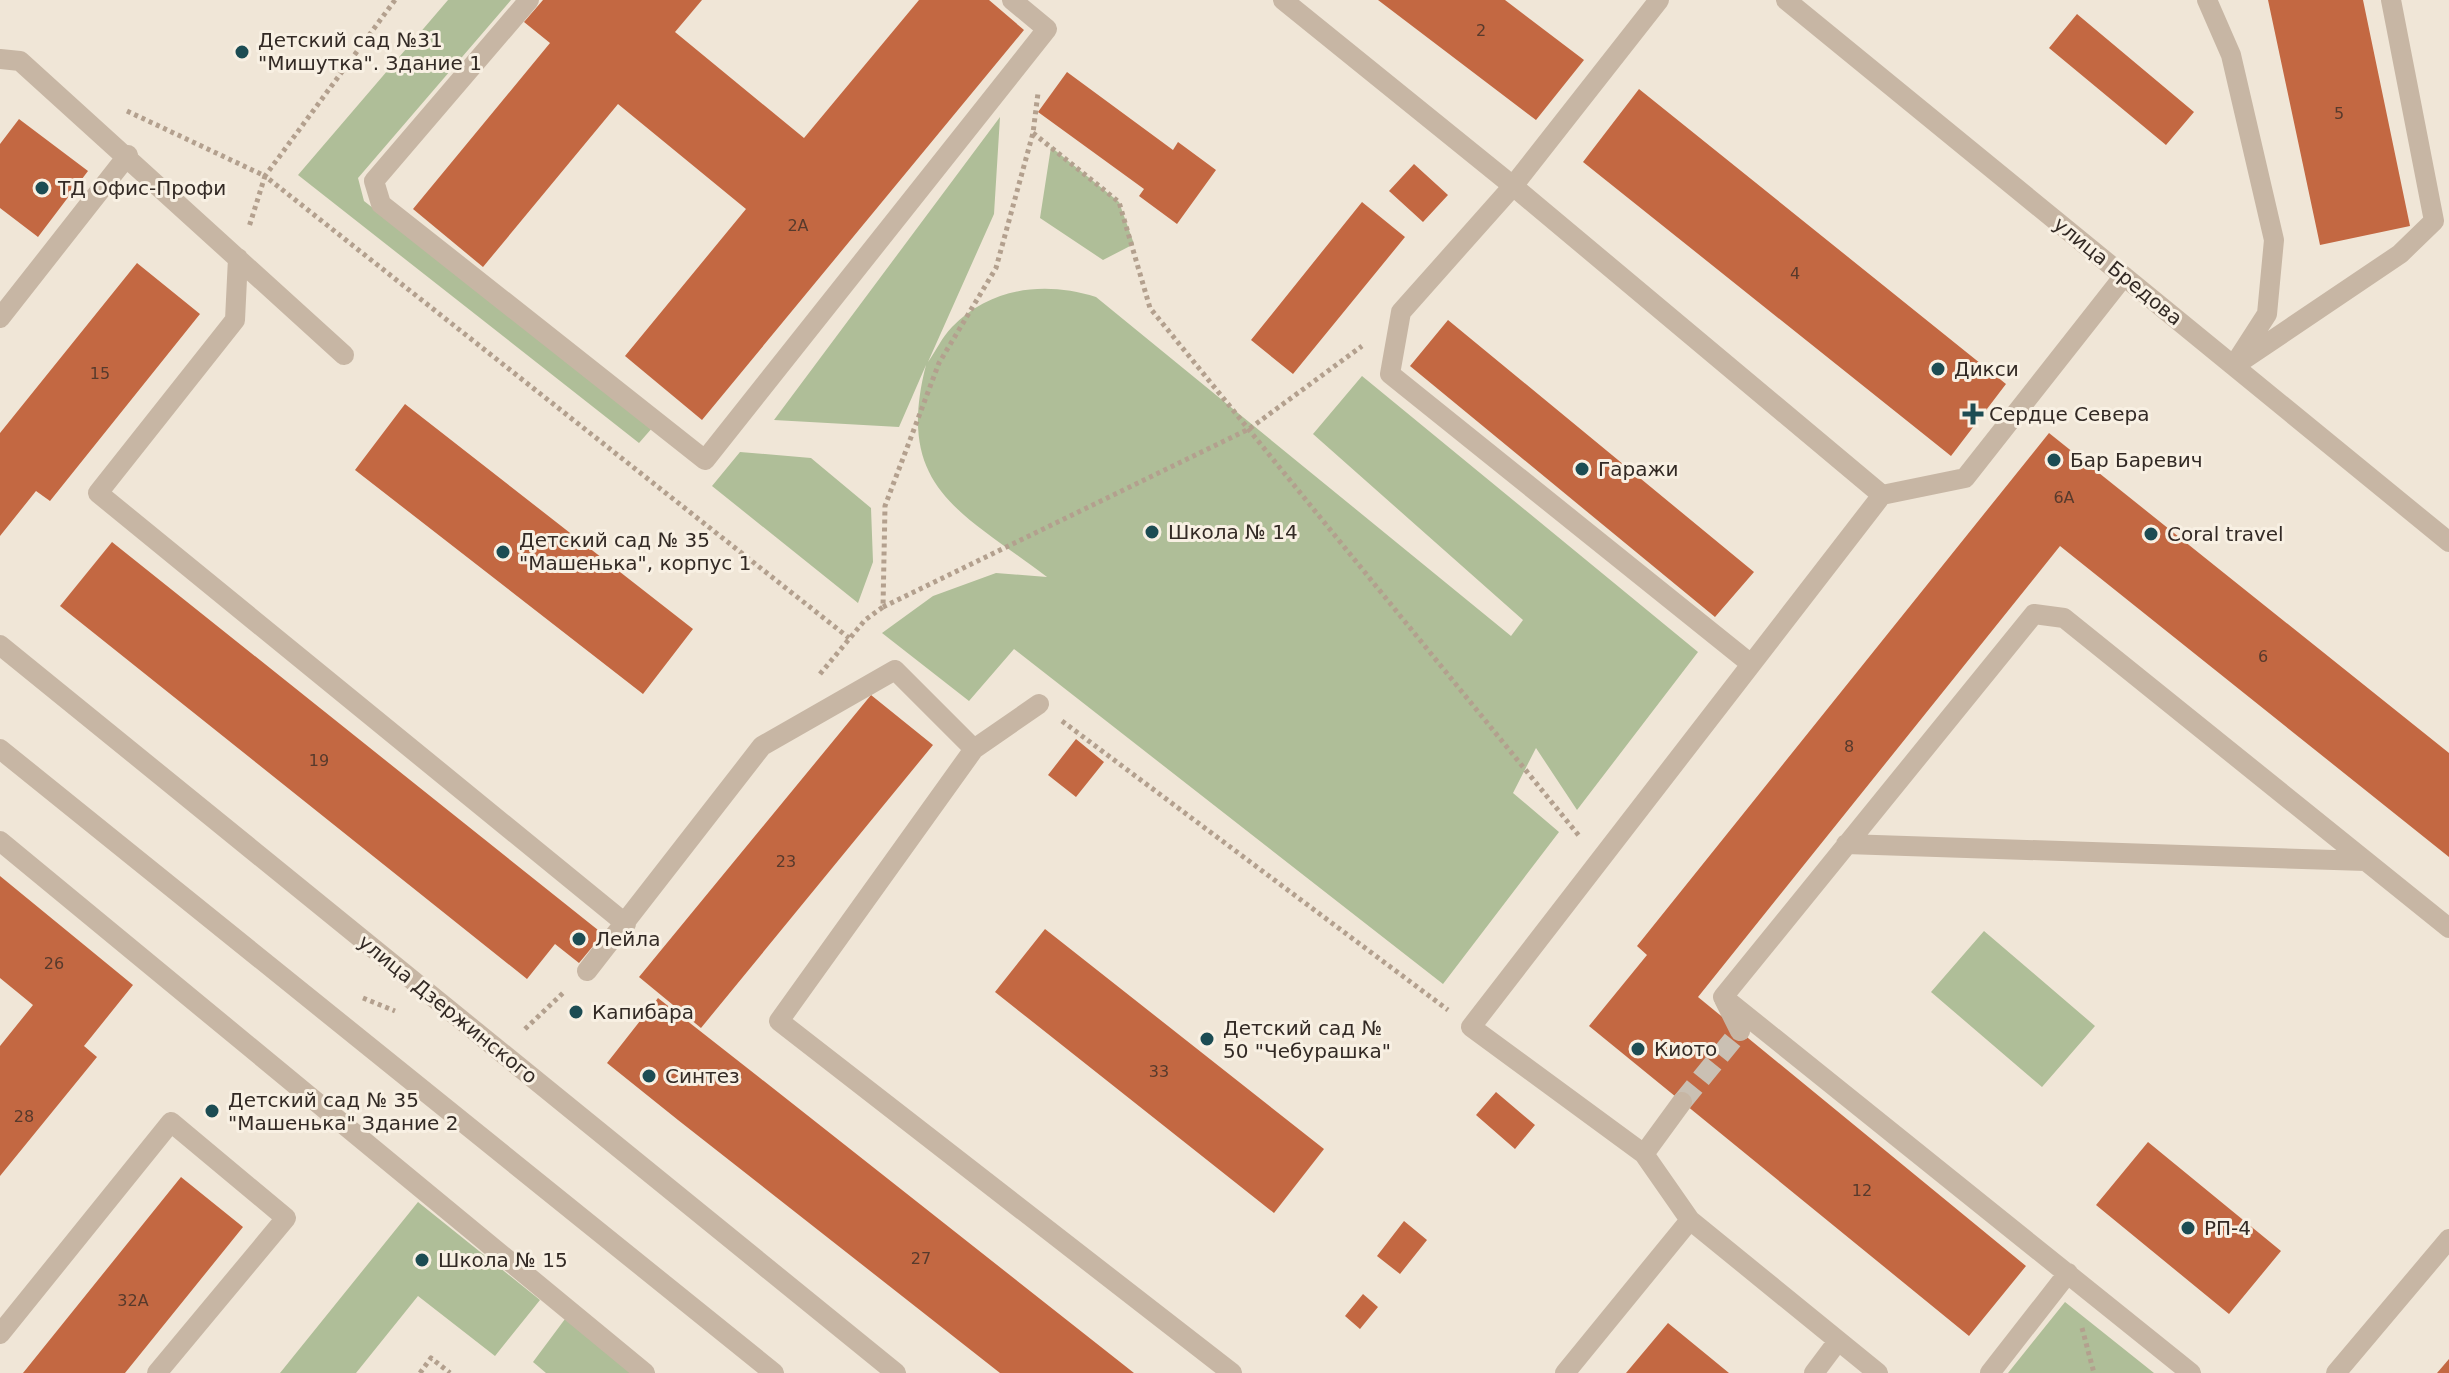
<svg xmlns="http://www.w3.org/2000/svg" width="2449" height="1373" viewBox="0 0 2449 1373" font-family="'DejaVu Sans',sans-serif">
	<style>
		.green { fill: #afbe98 }
		.building { fill: #c36842 }
		.lines { fill: none; stroke-linecap: round; stroke-linejoin: round }
		.minor-tunnel { stroke: #cac0b3; stroke-width: 20; stroke-dasharray: 20 10; stroke-linecap: butt }
		.path { stroke: #b3a08e; stroke-width: 5; stroke-dasharray: 4 4; stroke-linecap: butt }
		.minor { stroke: #c7b6a4; stroke-width: 20 }
		.poi-dot { fill: #1c4c53; stroke: #f8f0e3; stroke-width: 3 }
		.labels { text-anchor: middle; stroke-width: 6; stroke-linejoin: round; paint-order: stroke }
		.number-label { font-size: 16px; fill: #573a2c }
		.poi-label { font-size: 20px; fill: #332a25; stroke: #f8f0e3; text-anchor: start }
		.street-label { font-size: 20px; fill: #332a25; stroke: #f8f0e3 }
	</style>
	<rect width="100%" height="100%" fill="#f0e6d7"/>
	<path class="green" d="M448 0H511L358 178 364 201 653 427 639 443 298 175Z
		M1000 117 994 214 928 362C936 351 942 337 952 327 991 287 1045 281 1096 297L1511 636 1523 620 1313 434 1362 376 1698 652 1577 810 1536 748 1513 793 1559 832 1443 984 1014 649 969 701 882 633 933 596 996 573 1047 577C962 512 894 489 926 365L899 427 774 420Z
		M1051 147 1119 202 1134 244 1103 260 1040 218Z
		M740 452 811 458 871 508 873 562 858 603 712 486Z
		M1984 931 2095 1026 2042 1087 1931 992Z
		M418 1202 540 1300 495 1356 418 1296 356 1373H280Z
		M2065 1302 2154 1373H2008Z
		M565 1319 632 1373H546L533 1362Z"/>
	<path class="building" d="M543 0H702L675 32 804 138 919 0H989L1024 30 702 420 625 356 746 209 618 104 483 267 413 209 550 43 524 22Z
		M1378 0H1505L1584 60 1536 120Z
		M2268 0H2363L2410 226 2320 245Z
		M2077 14 2194 112 2166 145 2049 48Z
		M1067 72 1173 150 1178 142 1216 170 1177 224 1139 196 1144 189 1038 112Z
		M1639 89 2006 384 1951 456 1583 162Z
		M19 119 88 171 38 237 0 208V144Z
		M1414 164 1448 195 1423 222 1389 191Z
		M1362 202 1405 237 1293 374 1251 340Z
		M137 263 200 314 50 501 36 491 0 536V433Z
		M1448 320 1754 572 1715 617 1410 366Z
		M405 404 693 629 643 694 355 470Z
		M2049 433 2449 753V857L2060 546 1698 997 2026 1266 1969 1336 1589 1026 1647 955 1637 946Z
		M112 542 603 934 579 963 555 944 527 979 60 606Z
		M871 695 933 745 701 1028 639 977Z
		M1076 739 1104 762 1076 797 1048 775Z
		M0 876 133 985 84 1046 97 1057 0 1176V1046L33 1005 0 978Z
		M1045 929 1324 1149 1274 1213 995 992Z
		M658 998 760 1078 1134 1373H1000L678 1120 607 1063Z
		M1496 1092 1535 1125 1515 1149 1476 1115Z
		M2148 1142 2281 1251 2229 1314 2096 1205Z
		M181 1177 243 1227 125 1373H23Z
		M1404 1221 1427 1240 1400 1274 1377 1256Z
		M1363 1294 1378 1307 1360 1329 1345 1316Z
		M1668 1323 1729 1373H1626Z
		M2449 1359V1373H2437Z"/>
	<g class="lines">
		<path class="minor-tunnel" d="M1682 1102 1740 1031"/>
		<path class="path" d="M395 0 265 176 849 638
			M127 111 265 176 249 227
			M1033 133 1119 202 1150 308 1580 837
			M883 607 1249 429 1362 346
			M820 674 865 620 883 607 885 506 939 363 996 268 1033 133 1038 93
			M1062 721 1448 1010
			M363 998 395 1011
			M525 1029 564 992
			M2082 1328 2094 1373
			M420 1373 431 1358 450 1373"/>
		<path class="minor" d="M529 0 374 181 381 204 705 460 1047 29 1012 0
			M1283 0 1513 186 1882 495
			M1659 0 1513 186 1401 312 1390 374 1751 664
			M1786 0 2449 542
			M2207 0 2231 55 2274 240 2267 314 2238 359
			M0 59 20 61 344 355
			M238 258 235 320 98 493 626 924
			M0 318 128 155
			M2234 366 2400 254 2434 221 2391 0
			M0 645 896 1373
			M0 749 774 1373
			M974 749 779 1021 1232 1373
			M0 841 645 1373
			M1846 844 2366 861
			M587 971 762 746 895 670 974 749 1039 704
			M1723 997 2034 614 2064 618 2449 928
			M1740 1031 1723 997 2191 1373
			M1644 1154 1682 1102
			M1690 1220 1644 1154 1471 1027 1882 495 1965 478 2124 276
			M0 1334 171 1122 286 1218 157 1373
			M1565 1373 1690 1220 1878 1373
			M1814 1373 1838 1341
			M1990 1373 2068 1273
			M2336 1373 2449 1239"/>
	</g>
	<g class="poi-dot">
		<circle cx="242" cy="52" r="8"/>
		<circle cx="42" cy="188" r="8"/>
		<circle cx="1938" cy="369" r="8"/>
		<path d="M1969 402h8v8h8v8h-8v8h-8v-8h-8v-8h8z"/>
		<circle cx="2054" cy="460" r="8"/>
		<circle cx="1582" cy="469" r="8"/>
		<circle cx="1152" cy="532" r="8"/>
		<circle cx="2151" cy="534" r="8"/>
		<circle cx="503" cy="552" r="8"/>
		<circle cx="579" cy="939" r="8"/>
		<circle cx="576" cy="1012" r="8"/>
		<circle cx="1207" cy="1039" r="8"/>
		<circle cx="1638" cy="1049" r="8"/>
		<circle cx="649" cy="1076" r="8"/>
		<circle cx="212" cy="1111" r="8"/>
		<circle cx="2188" cy="1228" r="8"/>
		<circle cx="422" cy="1260" r="8"/>
	</g>
	<g class="labels">
		<g class="number-label">
			<text x="1481" y="36">2</text>
			<text x="2339" y="119">5</text>
			<text x="798" y="231">2А</text>
			<text x="1795" y="279">4</text>
			<text x="100" y="379">15</text>
			<text x="2064" y="503">6А</text>
			<text x="2263" y="662">6</text>
			<text x="1849" y="752">8</text>
			<text x="319" y="766">19</text>
			<text x="786" y="867">23</text>
			<text x="54" y="969">26</text>
			<text x="1159" y="1077">33</text>
			<text x="24" y="1122">28</text>
			<text x="1862" y="1196">12</text>
			<text x="921" y="1264">27</text>
			<text x="133" y="1306">32А</text>
		</g>
		<g class="poi-label">
			<text x="258" y="47">Детский сад №31<tspan x="258" dy="23">"Мишутка". Здание 1</tspan></text>
			<text x="58" y="195">ТД Офис-Профи</text>
			<text x="1954" y="376">Дикси</text>
			<text x="1989" y="421">Сердце Севера</text>
			<text x="2070" y="467">Бар Баревич</text>
			<text x="1598" y="476">Гаражи</text>
			<text x="1168" y="539">Школа № 14</text>
			<text x="2167" y="541">Coral travel</text>
			<text x="519" y="547">Детский сад № 35<tspan x="519" dy="23">"Машенька", корпус 1</tspan></text>
			<text x="595" y="946">Лейла</text>
			<text x="592" y="1019">Капибара</text>
			<text x="1223" y="1035">Детский сад №<tspan x="1223" dy="23">50 "Чебурашка"</tspan></text>
			<text x="1654" y="1056">Киото</text>
			<text x="665" y="1083">Синтез</text>
			<text x="228" y="1107">Детский сад № 35<tspan x="228" dy="23">"Машенька" Здание 2</tspan></text>
			<text x="2204" y="1235">РП-4</text>
			<text x="438" y="1267">Школа № 15</text>
		</g>
		<g class="street-label">
			<text transform="translate(2118 271) rotate(39)" y="7">улица Бредова</text>
			<text transform="translate(448 1009) rotate(39)" y="7">улица Дзержинского</text>
		</g>
	</g>
</svg>
